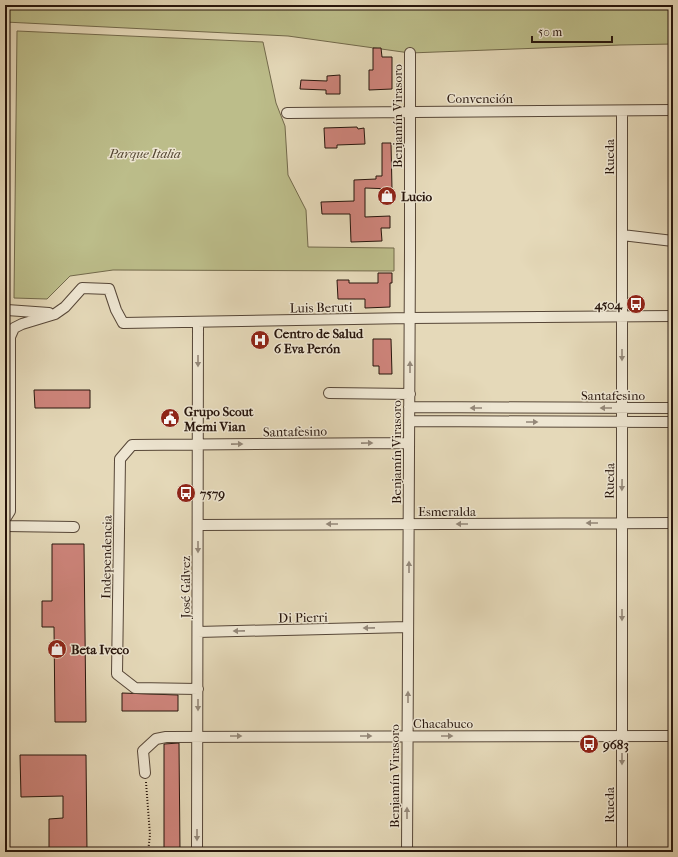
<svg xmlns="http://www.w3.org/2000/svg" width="678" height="857" viewBox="0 0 678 857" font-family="'IM FELL French Canon',serif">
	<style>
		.green { fill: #bcbd8a; stroke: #72694b }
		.building { fill: #ce847b; stroke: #27150c }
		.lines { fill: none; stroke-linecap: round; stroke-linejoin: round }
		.minor-casing { stroke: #564637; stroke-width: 12 }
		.path { stroke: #27150c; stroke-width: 2; stroke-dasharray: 1 2; stroke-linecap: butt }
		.minor { stroke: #eee6d2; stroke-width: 10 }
		.oneway { fill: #948879 }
		.labels { text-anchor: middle; stroke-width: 3; stroke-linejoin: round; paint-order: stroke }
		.street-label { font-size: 13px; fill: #27150c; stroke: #eee6d2 }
		.park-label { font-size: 13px; font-style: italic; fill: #544732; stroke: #eee6d2 }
		.poi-label { font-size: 13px; font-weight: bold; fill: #27150c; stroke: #eee6d2; text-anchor: start }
	</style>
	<rect width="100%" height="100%" fill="#e5d9b9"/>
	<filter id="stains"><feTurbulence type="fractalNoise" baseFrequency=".005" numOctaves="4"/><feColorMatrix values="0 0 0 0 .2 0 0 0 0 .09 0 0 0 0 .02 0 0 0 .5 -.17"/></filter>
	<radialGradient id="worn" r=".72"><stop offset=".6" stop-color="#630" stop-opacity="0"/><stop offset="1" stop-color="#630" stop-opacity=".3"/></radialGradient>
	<path class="green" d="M5 5H673V44L620 45 410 53 288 36 5 22Z
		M17 31 263 42 276 103 285 126 288 175 306 210 308 247 394 248V271L113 270 70 276 47 299 14 298Z"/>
	<path class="building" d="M373 48H381L382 57H392V89L369 90V70H373Z
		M340 75V94H326V90L300 89 301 80 327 81V76Z
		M357 127 358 129 364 128 365 144 337 145V148H325L324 128Z
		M382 143H391L392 189 365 188V217L390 216V228H381L382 241 351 242 350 214H322L321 202 354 201V180L376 179V176H382Z
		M378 273H392V283H390V307L365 308V299H338L337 280H349V283H378Z
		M373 339H391L392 374H379V366H373Z
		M34 390H90V408H35Z
		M52 544H84L86 722H55L54 627H42V601H52Z
		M122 693 178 695V711H122Z
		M179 743 180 852H164V744Z
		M20 755H86L87 852H49V819L63 818V796L21 797Z"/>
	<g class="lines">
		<defs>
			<path id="minor" d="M287 113 673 110
				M622 235 673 241
				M5 308 7 310 49 313
				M329 393 410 394
				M409 407 673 408
				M409 421 673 422
				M5 519 10 511V337L14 328 22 324 55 314 65 307 82 288 109 289 116 310 123 323 410 318 673 316
				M198 525 673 523
				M5 526 74 527
				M198 632 408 627
				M198 689 135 688 117 674 120 459 132 445 409 443
				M145 773 143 751 156 739 166 737 673 736
				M197 852 198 322
				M407 852 410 252V53
				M622 852V111"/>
		</defs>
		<use href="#minor" class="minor-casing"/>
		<path class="path" d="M146 782 150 835 148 852"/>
		<use href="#minor" class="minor"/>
	</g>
	<defs><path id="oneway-solid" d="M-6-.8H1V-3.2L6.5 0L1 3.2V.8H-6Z"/></defs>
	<g class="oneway">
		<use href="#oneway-solid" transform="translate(622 355) rotate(90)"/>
		<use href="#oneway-solid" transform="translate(198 361) rotate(90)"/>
		<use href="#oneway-solid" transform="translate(410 367) rotate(-90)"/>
		<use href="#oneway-solid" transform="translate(476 408) rotate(-180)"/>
		<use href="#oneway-solid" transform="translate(606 408) rotate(-180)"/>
		<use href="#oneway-solid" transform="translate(532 422)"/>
		<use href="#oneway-solid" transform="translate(367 443) rotate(-1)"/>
		<use href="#oneway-solid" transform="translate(237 444) rotate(-1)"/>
		<use href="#oneway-solid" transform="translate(622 485) rotate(91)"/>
		<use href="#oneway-solid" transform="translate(592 523) rotate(180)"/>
		<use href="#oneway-solid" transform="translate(332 524) rotate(180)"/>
		<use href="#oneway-solid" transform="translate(462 524) rotate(180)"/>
		<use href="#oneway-solid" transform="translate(198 547) rotate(90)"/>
		<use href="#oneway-solid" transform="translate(409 567) rotate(-90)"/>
		<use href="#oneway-solid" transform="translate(622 615) rotate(90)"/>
		<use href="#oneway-solid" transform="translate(369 628) rotate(179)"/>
		<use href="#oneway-solid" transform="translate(239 631) rotate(179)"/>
		<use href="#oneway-solid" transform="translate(408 697) rotate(-90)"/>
		<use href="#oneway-solid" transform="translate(198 705) rotate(90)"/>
		<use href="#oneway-solid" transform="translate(236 736)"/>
		<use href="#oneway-solid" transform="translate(366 736)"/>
		<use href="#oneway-solid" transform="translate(447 736)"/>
		<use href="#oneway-solid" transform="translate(622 759) rotate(90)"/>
		<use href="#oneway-solid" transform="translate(407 813) rotate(-90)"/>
		<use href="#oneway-solid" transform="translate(197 835) rotate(90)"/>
	</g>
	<defs>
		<symbol id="shop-disc" viewBox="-11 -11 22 22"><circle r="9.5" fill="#8f2418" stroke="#eee6d2"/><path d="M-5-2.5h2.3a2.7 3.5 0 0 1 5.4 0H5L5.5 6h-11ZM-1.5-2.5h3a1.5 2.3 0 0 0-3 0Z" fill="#fff"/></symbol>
		<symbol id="bus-disc" viewBox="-11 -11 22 22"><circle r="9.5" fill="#8f2418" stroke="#eee6d2"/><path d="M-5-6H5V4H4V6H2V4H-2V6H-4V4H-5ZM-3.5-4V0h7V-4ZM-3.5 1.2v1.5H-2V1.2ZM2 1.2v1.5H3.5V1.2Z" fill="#fff"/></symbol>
		<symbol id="hospital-disc" viewBox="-11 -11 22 22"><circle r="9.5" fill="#8f2418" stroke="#eee6d2"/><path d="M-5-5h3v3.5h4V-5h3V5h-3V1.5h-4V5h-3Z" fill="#fff"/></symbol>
		<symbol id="civic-disc" viewBox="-11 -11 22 22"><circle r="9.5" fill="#8f2418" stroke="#eee6d2"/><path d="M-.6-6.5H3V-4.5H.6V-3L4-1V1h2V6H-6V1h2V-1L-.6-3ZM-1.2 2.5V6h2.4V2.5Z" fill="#fff"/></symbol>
	</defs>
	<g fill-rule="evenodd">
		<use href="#shop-disc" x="376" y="185" width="22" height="22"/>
		<use href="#bus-disc" x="625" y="293" width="22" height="22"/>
		<use href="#hospital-disc" x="249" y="329" width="22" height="22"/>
		<use href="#civic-disc" x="159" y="407" width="22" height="22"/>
		<use href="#bus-disc" x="175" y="482" width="22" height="22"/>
		<use href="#shop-disc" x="46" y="638" width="22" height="22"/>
		<use href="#bus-disc" x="578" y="733" width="22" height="22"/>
	</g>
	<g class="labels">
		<g class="street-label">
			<text x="480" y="103">Convención</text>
			<text transform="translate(397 116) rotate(-90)" y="5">Benjamín Virasoro</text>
			<text transform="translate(609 157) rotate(-90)" y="5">Rueda</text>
			<text transform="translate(321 307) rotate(-1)" y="5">Luis Beruti</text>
			<text x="613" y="400">Santafesino</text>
			<text transform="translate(295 431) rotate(-1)" y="5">Santafesino</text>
			<text transform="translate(396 452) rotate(-90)" y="5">Benjamín Virasoro</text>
			<text transform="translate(609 481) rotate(-89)" y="5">Rueda</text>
			<text x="447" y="516">Esmeralda</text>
			<text transform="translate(106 557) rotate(-89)" y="5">Independencia</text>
			<text transform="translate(185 587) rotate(-90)" y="5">José Gálvez</text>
			<text transform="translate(303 617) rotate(-1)" y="5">Di Pierri</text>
			<text x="443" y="728">Chacabuco</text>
			<text transform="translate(394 776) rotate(-90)" y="5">Benjamín Virasoro</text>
			<text transform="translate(609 805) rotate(-90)" y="5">Rueda</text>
		</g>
		<g class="park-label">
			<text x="145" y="158">Parque Italia</text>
		</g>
		<g class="poi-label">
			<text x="401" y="201">Lucio</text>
			<text x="622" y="309" text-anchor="end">4504</text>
			<text x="274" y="338">Centro de Salud<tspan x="274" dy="15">6 Eva Perón</tspan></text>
			<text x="184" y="416">Grupo Scout<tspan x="184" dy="15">Memi Vian</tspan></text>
			<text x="200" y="498">7579</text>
			<text x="71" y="654">Beta Iveco</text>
			<text x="603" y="749">9683</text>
		</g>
	</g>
	<rect width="678" height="857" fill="none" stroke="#e5d9b9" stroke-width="20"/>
	<rect x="6" y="6" width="666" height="845" fill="none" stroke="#27150c" stroke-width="2"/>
	<rect x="10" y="10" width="658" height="837" fill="none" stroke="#27150c"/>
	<path d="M532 36v6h80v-6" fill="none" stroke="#27150c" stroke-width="2"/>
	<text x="538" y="36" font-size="12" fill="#27150c" stroke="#eee6d2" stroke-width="3" paint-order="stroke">50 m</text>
	<rect width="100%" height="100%" filter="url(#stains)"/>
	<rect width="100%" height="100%" fill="url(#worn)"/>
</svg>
